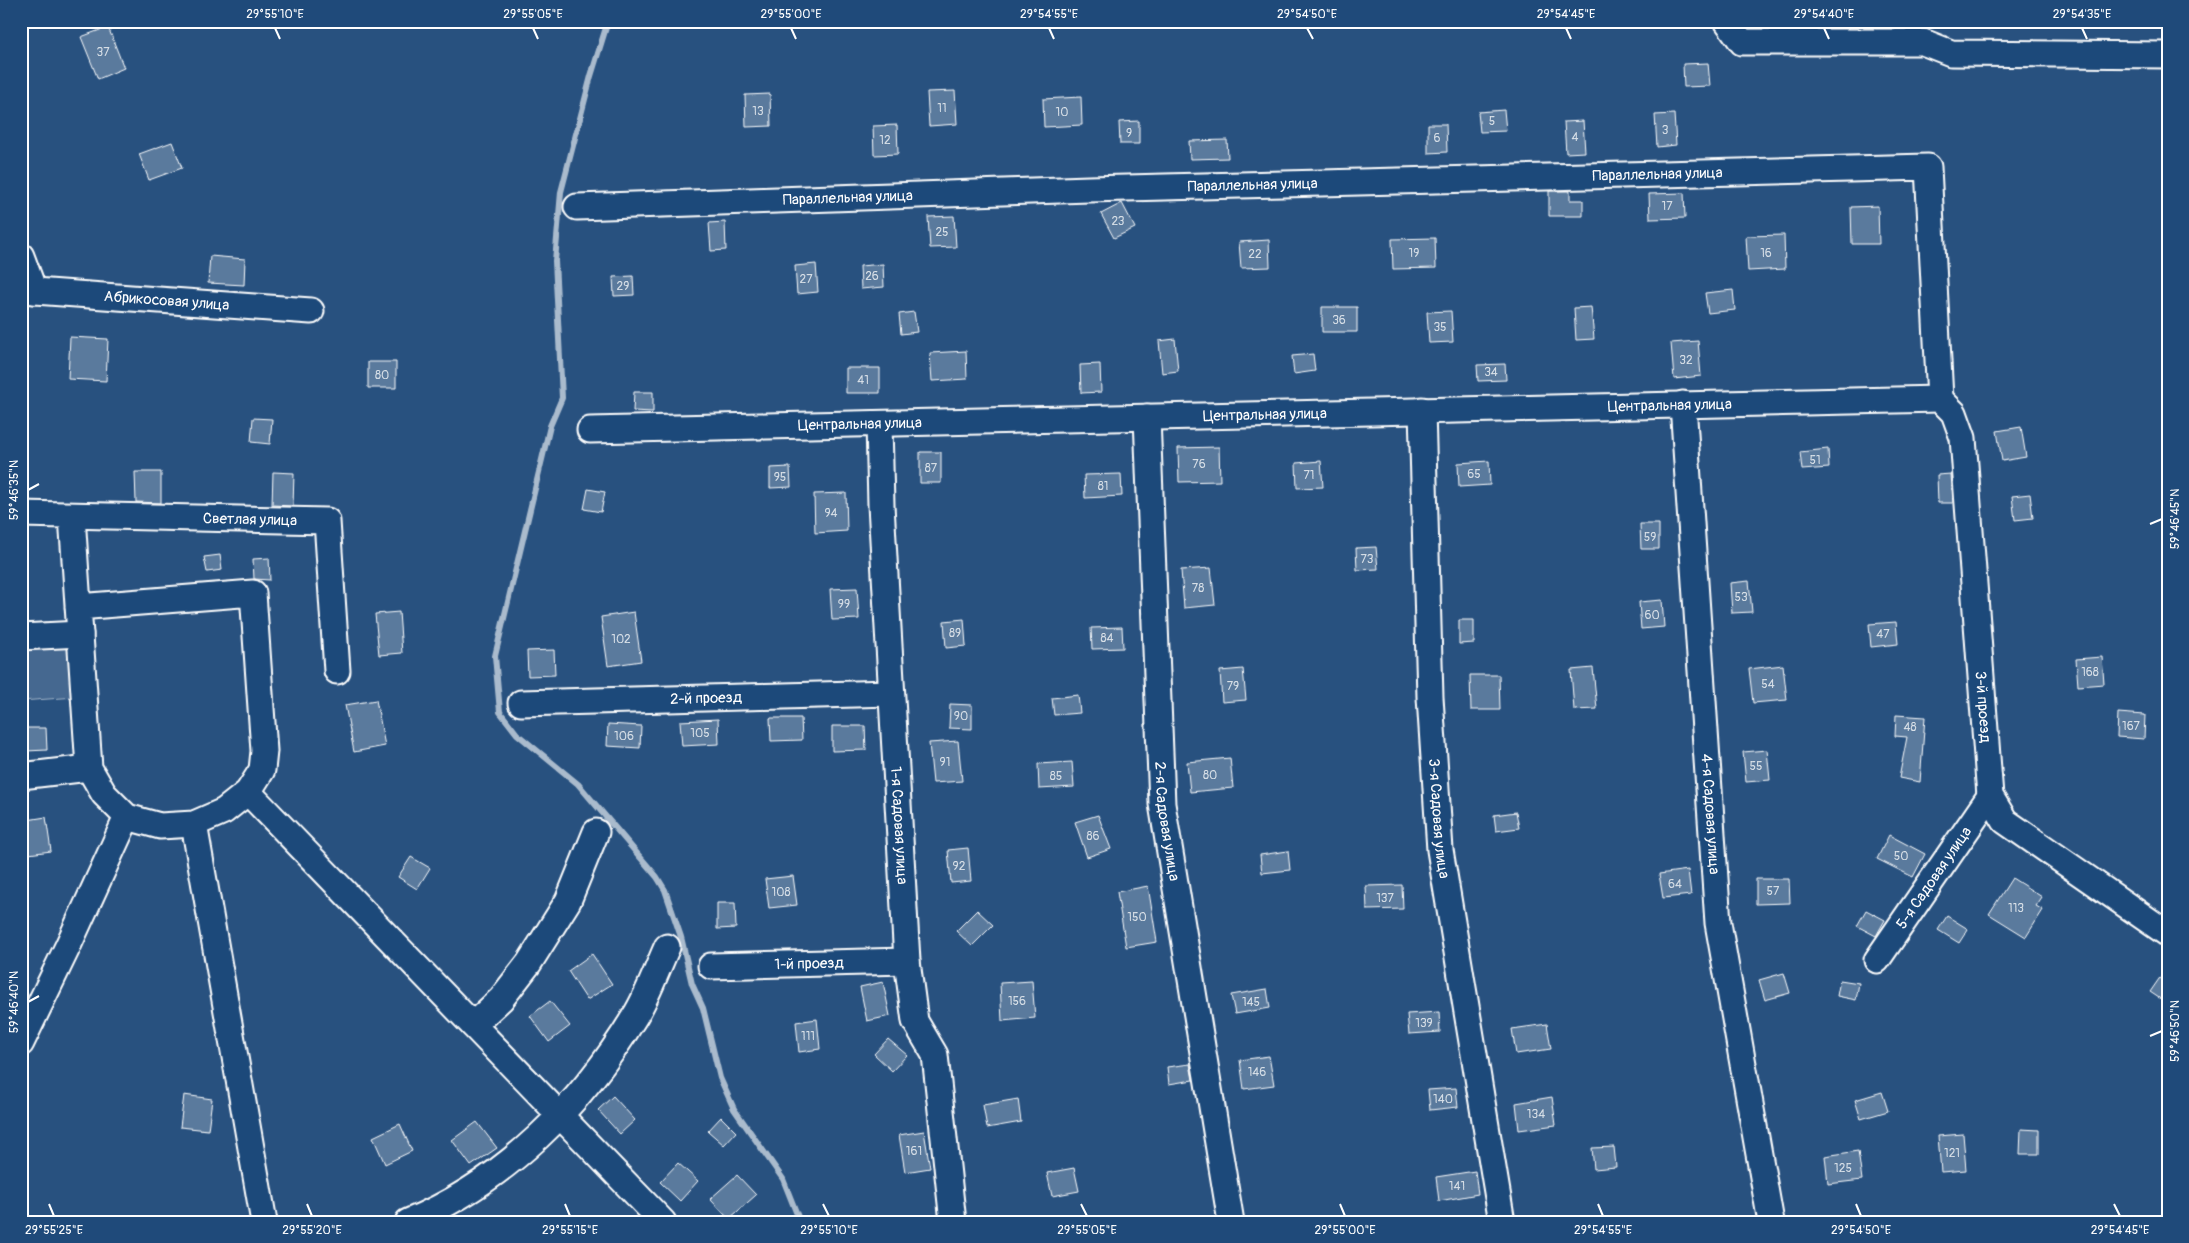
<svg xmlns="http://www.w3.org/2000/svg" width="2189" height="1243" viewBox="0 0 2189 1243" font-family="Pangolin,sans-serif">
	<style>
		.green { fill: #446890; stroke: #a2b4c8 }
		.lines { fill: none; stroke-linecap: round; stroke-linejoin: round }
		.stream { stroke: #aabbcd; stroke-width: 6 }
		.building { fill: #5a7a9d; stroke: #fff }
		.minor-casing { stroke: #fff; stroke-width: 29 }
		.minor { stroke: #1f4a7a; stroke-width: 25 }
		.ticks { fill: none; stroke: #fff; stroke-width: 2 }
		.labels { text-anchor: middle; stroke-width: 4; stroke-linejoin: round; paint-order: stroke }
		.number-label { font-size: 12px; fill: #d6dee6 }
		.street-label { font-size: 15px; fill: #fff; stroke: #1f4a7a }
		.neatline { fill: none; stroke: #fff; stroke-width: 2 }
		.ticks-label { font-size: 12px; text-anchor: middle; fill: #fff }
	</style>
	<rect width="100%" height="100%" fill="#28517f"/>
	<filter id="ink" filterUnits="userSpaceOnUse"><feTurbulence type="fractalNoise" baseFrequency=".02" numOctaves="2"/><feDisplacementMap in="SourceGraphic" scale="10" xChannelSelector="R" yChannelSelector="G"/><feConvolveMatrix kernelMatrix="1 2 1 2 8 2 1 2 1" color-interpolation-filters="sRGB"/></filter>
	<g filter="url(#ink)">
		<path class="green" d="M66 645 73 651 76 697 21 701V647Z"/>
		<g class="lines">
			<path class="stream" d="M608 21 591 76 561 192 555 261 562 398 550 426 495 656 500 712 517 734 578 784 657 877 665 890 681 937 692 984 703 1008 720 1078 734 1109 783 1179 800 1222"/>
		</g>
		<path class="building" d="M108 27 124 68 98 79 81 37Z
			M1708 63 1710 86 1684 87 1683 64Z
			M955 91 957 124 929 126 927 92Z
			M770 94 771 126 746 127 745 95Z
			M1081 97 1082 125 1044 127 1043 99Z
			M1504 110 1506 131 1480 132 1478 112Z
			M1674 114 1676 145 1657 147 1655 115Z
			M1139 121V144H1120L1119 122Z
			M1583 121 1585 152 1566 153 1564 122Z
			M1428 124H1446L1447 152 1428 153Z
			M897 125 898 154 874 155 873 126Z
			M1227 140 1228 158 1190 159 1189 141Z
			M172 142 182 168 149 180 139 154Z
			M1549 191H1570V200H1583V216H1549Z
			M1684 193 1685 218 1650 219 1649 194Z
			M1122 203 1135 228 1114 238 1101 214Z
			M1878 206 1879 244H1852L1851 207Z
			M954 216 956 247 930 248 928 217Z
			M725 222 726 250 711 251 709 223Z
			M1784 235 1785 269 1748 271 1746 236Z
			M1435 238 1436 268 1393 269 1392 239Z
			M1269 240 1270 267 1241 268 1239 242Z
			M210 256 245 259 244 285 208 283Z
			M816 264 818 292 797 294 795 266Z
			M883 264 884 287 861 289 860 266Z
			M633 276 634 295 614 296 613 277Z
			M1733 290 1735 310 1708 313 1705 293Z
			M1322 307H1357V332H1322Z
			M1591 307 1594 339 1576 340 1574 308Z
			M1451 311 1453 342 1429 343 1427 312Z
			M914 312 917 332 901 334 899 314Z
			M70 337 108 339 106 381 68 379Z
			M1175 339 1178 371 1162 373 1159 341Z
			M1698 341 1701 376 1674 379 1671 343Z
			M966 351 967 379 932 381 930 353Z
			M1313 354 1315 371 1294 374 1292 356Z
			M368 362H396V388H368Z
			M1100 364 1101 392 1081 393 1080 365Z
			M1505 364 1506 380 1478 381 1477 365Z
			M846 368H880V393H846Z
			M634 392H653V412L633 411Z
			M253 418 272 419 270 444 251 442Z
			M2021 427 2026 457 2002 461 1997 431Z
			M1219 447 1220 481 1179 482 1178 448Z
			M1828 449 1829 468 1802 470 1800 452Z
			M920 452H941V483H920Z
			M1321 461 1323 487 1297 488 1296 463Z
			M1489 461 1490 485 1459 487 1458 463Z
			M790 467 791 487 770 488V468Z
			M135 472H161V503L136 502Z
			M273 472 294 473 293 506 272 505Z
			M1121 474 1122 496 1085 498 1084 475Z
			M1951 474 1953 503H1938L1937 475Z
			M588 489 605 492 601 512 584 509Z
			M846 493 847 531 815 533 814 494Z
			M2030 494 2033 518 2015 520 2012 496Z
			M1640 524H1659V549H1641Z
			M1376 547 1378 569 1357 570 1356 548Z
			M220 555 222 570 207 572 204 557Z
			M269 558 270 580 254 579 253 559Z
			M1211 568 1215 605 1184 608 1181 570Z
			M1749 581 1752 612 1732 613 1730 583Z
			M857 588 859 619 832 620 830 589Z
			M1662 600 1664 627 1641 629 1639 602Z
			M399 612 402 653 379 655 375 614Z
			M634 612 641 661 608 666 601 617Z
			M964 619 966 646 946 648 944 621Z
			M1459 620H1474V643L1459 644Z
			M1896 622 1898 644 1871 647 1869 624Z
			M1122 627 1123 648 1092 649 1091 628Z
			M554 650 555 675 528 676 527 651Z
			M2102 657 2104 684 2078 686 2076 659Z
			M1783 665 1787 700 1753 703 1749 669Z
			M1593 668 1597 709 1574 710 1571 670Z
			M1243 669 1246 700 1222 702 1220 671Z
			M1470 675H1499L1500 710H1471Z
			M1078 695 1080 713 1054 715 1052 698Z
			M376 700 385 746 354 752 345 705Z
			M950 704 972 705V729L949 728Z
			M2118 713 2145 715 2144 739 2117 737Z
			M1896 715 1925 717 1920 782 1899 778 1907 737 1895 736Z
			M770 718H801L802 740 771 741Z
			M718 719 719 744 682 746 680 721Z
			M608 724 641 726 640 748 607 746Z
			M832 726H865L866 750 832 751Z
			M26 728H46L47 750 26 751Z
			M958 741 962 781 933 783 929 743Z
			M1767 750 1770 780 1746 782 1743 752Z
			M1230 758 1233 788 1190 792 1187 762Z
			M1072 762 1074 787 1039 789 1038 764Z
			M1516 812 1519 828 1496 831 1494 815Z
			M1098 815 1111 849 1087 857 1075 822Z
			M46 817 51 851 21 855V821Z
			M1889 835 1925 854 1913 877 1877 859Z
			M968 848 971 881 951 883 948 850Z
			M1288 851 1290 870 1262 873 1260 855Z
			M411 857 430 868 417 889 398 877Z
			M1688 870 1691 895 1663 898 1659 874Z
			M793 876 797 905 769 908 765 879Z
			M2012 878 2042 897 2036 906 2043 910 2026 937 1989 914Z
			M1756 879H1789L1790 903 1756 904Z
			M1402 885 1403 909 1367 910 1366 886Z
			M1148 886 1157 942 1126 947 1117 892Z
			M717 903H735L736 928 717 929Z
			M977 910 993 925 972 946 956 931Z
			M1866 910 1885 920 1876 936 1857 926Z
			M1947 916 1968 929 1959 943 1938 930Z
			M592 954 612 984 587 1000 568 971Z
			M2168 966V1004L2150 992Z
			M1784 973 1790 993 1765 1000 1759 980Z
			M1840 980 1859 983 1856 1000 1837 996Z
			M1032 981 1035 1018 1002 1021 1000 983Z
			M883 982 890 1016 867 1021 860 987Z
			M1267 989 1270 1008 1235 1014 1231 995Z
			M550 1001 570 1026 549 1042 530 1016Z
			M1439 1012 1440 1032 1409 1034 1407 1014Z
			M817 1019 820 1049 799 1052 796 1022Z
			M1547 1024 1551 1049 1516 1054 1512 1029Z
			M888 1039 907 1055 892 1071 874 1054Z
			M1269 1056 1274 1085 1244 1089 1240 1060Z
			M1190 1064 1193 1080 1169 1084 1167 1067Z
			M1456 1088 1458 1107 1430 1110 1428 1090Z
			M1882 1092 1888 1111 1861 1119 1855 1100Z
			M184 1095 212 1099 208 1130 180 1127Z
			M613 1096 635 1120 620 1134 598 1110Z
			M1552 1097 1556 1125 1519 1130 1516 1103Z
			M1018 1099 1021 1122 987 1128 983 1105Z
			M721 1117 736 1132 724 1145 708 1131Z
			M477 1122 497 1148 471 1166 452 1140Z
			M400 1124 412 1151 385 1164 373 1137Z
			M2021 1129 2039 1130V1154H2020Z
			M924 1131 930 1168 905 1172 899 1135Z
			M1963 1134 1966 1170 1941 1172 1938 1136Z
			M1614 1147 1616 1167 1594 1169 1592 1148Z
			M1858 1151 1862 1180 1828 1184 1825 1156Z
			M678 1163 698 1181 680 1201 660 1182Z
			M1074 1168 1079 1191 1052 1196 1047 1173Z
			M1475 1171 1478 1194 1439 1201 1436 1177Z
			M737 1175 756 1195 729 1219 710 1199Z"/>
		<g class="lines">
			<defs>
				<g id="minor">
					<path d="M1727 21 1742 42H1923L1951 53 2168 55"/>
					<path id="s1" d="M577 207 1089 189 1928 167 1940 399"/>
					<path d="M21 256 34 291"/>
					<path id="s2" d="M21 290 311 311"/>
					<path id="s3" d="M1940 399 1954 413 1963 438 1990 796 2005 821 2168 934"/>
					<path id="s4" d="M1683 404 1718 923 1771 1222"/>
					<path id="s5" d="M1422 410 1430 697 1440 850 1502 1222"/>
					<path id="s6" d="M1147 417 1162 804 1231 1222"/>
					<path id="s7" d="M879 424 881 505 907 961 915 1021 935 1055 953 1222"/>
					<path id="s8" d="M590 430 1940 399"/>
					<path id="s9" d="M21 514 327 521 337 671"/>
					<path d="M72 516 89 768 104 794 127 817 160 826 194 824 224 811 248 792 262 770 264 751 253 593 78 607"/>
					<path d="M21 637 80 634"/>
					<path id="s10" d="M521 703 891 693"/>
					<path d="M21 776 89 768"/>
					<path d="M248 792 663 1222"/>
					<path d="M194 824 264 1222"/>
					<path id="s11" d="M1877 960 1990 796"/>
					<path id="s12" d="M711 966 907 961"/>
					<path d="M473 1025 501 999 529 963 568 901 596 832"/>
					<path d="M21 1043 68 946 127 817"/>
					<path d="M408 1222C505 1182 582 1104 635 1016 648 995 657 969 667 947"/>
				</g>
			</defs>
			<use href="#minor" class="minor-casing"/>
			<use href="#minor" class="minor"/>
		</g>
	</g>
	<path class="ticks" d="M275 28 280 39M533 28 538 39M791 28 796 39M1049 28 1054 39M1307 28 1313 39M1566 28 1571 39M1824 28 1829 39M2082 28 2087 39M28 490 39 484M2150 524 2162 519M28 1002 39 996M2150 1036 2162 1031M49 1204 54 1216M307 1204 312 1216M565 1204 570 1216M823 1204 829 1216M1081 1204 1087 1216M1340 1204 1345 1216M1598 1204 1603 1216M1856 1204 1861 1216M2114 1204 2120 1216"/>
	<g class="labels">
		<g class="number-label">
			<text x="103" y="56">37</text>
			<text x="942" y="112">11</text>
			<text x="758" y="115">13</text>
			<text x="1062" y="116">10</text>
			<text x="1492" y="125">5</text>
			<text x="1665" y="134">3</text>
			<text x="1129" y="137">9</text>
			<text x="1575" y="141">4</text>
			<text x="1437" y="142">6</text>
			<text x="885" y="144">12</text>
			<text x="1667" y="210">17</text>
			<text x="1118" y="225">23</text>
			<text x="942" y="236">25</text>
			<text x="1414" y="257">19</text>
			<text x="1766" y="257">16</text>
			<text x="1255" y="258">22</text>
			<text x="872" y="280">26</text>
			<text x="806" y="283">27</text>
			<text x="623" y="290">29</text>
			<text x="1339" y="324">36</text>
			<text x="1440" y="331">35</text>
			<text x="1686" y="364">32</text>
			<text x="1491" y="376">34</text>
			<text x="382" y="379">80</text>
			<text x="863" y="384">41</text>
			<text x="1815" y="464">51</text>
			<text x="1199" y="468">76</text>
			<text x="931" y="472">87</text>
			<text x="1474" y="478">65</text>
			<text x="1309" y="479">71</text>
			<text x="780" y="481">95</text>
			<text x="1103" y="490">81</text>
			<text x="831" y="517">94</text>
			<text x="1650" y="541">59</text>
			<text x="1367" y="563">73</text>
			<text x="1198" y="592">78</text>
			<text x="1741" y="601">53</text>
			<text x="844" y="608">99</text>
			<text x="1652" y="619">60</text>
			<text x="955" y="637">89</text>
			<text x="1883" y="638">47</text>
			<text x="1107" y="642">84</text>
			<text x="621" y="643">102</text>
			<text x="2090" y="676">168</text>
			<text x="1768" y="688">54</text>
			<text x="1233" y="690">79</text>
			<text x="961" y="720">90</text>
			<text x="2131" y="730">167</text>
			<text x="1910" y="731">48</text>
			<text x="700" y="737">105</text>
			<text x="624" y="740">106</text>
			<text x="945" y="766">91</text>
			<text x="1756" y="770">55</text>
			<text x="1210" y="779">80</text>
			<text x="1056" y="780">85</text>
			<text x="1093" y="840">86</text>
			<text x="1901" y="860">50</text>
			<text x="959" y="870">92</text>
			<text x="1675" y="888">64</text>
			<text x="1773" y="895">57</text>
			<text x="781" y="896">108</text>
			<text x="1385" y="902">137</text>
			<text x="2016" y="912">113</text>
			<text x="1137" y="921">150</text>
			<text x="1017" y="1005">156</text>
			<text x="1251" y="1006">145</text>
			<text x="1424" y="1027">139</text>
			<text x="808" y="1040">111</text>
			<text x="1257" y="1076">146</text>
			<text x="1443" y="1103">140</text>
			<text x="1536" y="1118">134</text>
			<text x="914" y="1155">161</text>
			<text x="1952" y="1157">121</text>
			<text x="1843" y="1172">125</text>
			<text x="1457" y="1190">141</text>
		</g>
		<g class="street-label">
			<text dy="5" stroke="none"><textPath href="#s1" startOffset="1081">Параллельная улица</textPath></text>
			<text dy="5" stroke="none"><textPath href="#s1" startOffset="676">Параллельная улица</textPath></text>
			<text dy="5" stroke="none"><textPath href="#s1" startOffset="271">Параллельная улица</textPath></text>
			<text dy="5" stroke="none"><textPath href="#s2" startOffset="146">Абрикосовая улица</textPath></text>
			<text dy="5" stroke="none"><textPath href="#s8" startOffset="1080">Центральная улица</textPath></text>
			<text dy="5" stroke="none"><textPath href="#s8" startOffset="675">Центральная улица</textPath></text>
			<text dy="5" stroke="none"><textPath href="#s8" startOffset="270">Центральная улица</textPath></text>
			<text dy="5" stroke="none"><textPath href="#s9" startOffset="229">Светлая улица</textPath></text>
			<text dy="5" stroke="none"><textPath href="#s10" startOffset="185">2-й проезд</textPath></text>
			<text dy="5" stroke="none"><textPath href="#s3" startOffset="316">3-й проезд</textPath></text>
			<text dy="5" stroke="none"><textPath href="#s4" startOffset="411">4-я Садовая улица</textPath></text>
			<text dy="5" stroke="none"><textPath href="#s5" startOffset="409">3-я Садовая улица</textPath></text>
			<text dy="5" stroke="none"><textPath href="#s6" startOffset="405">2-я Садовая улица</textPath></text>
			<text dy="5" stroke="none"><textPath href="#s7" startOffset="402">1-я Садовая улица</textPath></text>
			<text dy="5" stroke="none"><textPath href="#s11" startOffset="100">5-я Садовая улица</textPath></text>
			<text dy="5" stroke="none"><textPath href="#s12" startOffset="98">1-й проезд</textPath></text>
		</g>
	</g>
	<rect width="2189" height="1243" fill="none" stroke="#1f4a7a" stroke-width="55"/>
	<rect x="28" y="28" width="2134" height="1188" class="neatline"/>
	<g class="ticks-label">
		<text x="275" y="18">29°55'10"E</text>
		<text x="533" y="18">29°55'05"E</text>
		<text x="791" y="18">29°55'00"E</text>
		<text x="1049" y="18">29°54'55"E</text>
		<text x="1307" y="18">29°54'50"E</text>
		<text x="1566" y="18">29°54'45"E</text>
		<text x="1824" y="18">29°54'40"E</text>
		<text x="2082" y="18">29°54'35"E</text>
		<text transform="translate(14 490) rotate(-90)" y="4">59°46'35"N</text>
		<text transform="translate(2175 519) rotate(-90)" y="4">59°46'45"N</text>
		<text transform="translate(14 1002) rotate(-90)" y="4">59°46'40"N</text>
		<text transform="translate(2175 1031) rotate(-90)" y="4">59°46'50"N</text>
		<text x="54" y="1234">29°55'25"E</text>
		<text x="312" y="1234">29°55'20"E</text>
		<text x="570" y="1234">29°55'15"E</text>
		<text x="829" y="1234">29°55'10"E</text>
		<text x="1087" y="1234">29°55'05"E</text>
		<text x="1345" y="1234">29°55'00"E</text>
		<text x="1603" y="1234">29°54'55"E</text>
		<text x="1861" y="1234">29°54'50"E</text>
		<text x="2120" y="1234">29°54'45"E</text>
	</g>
</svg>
